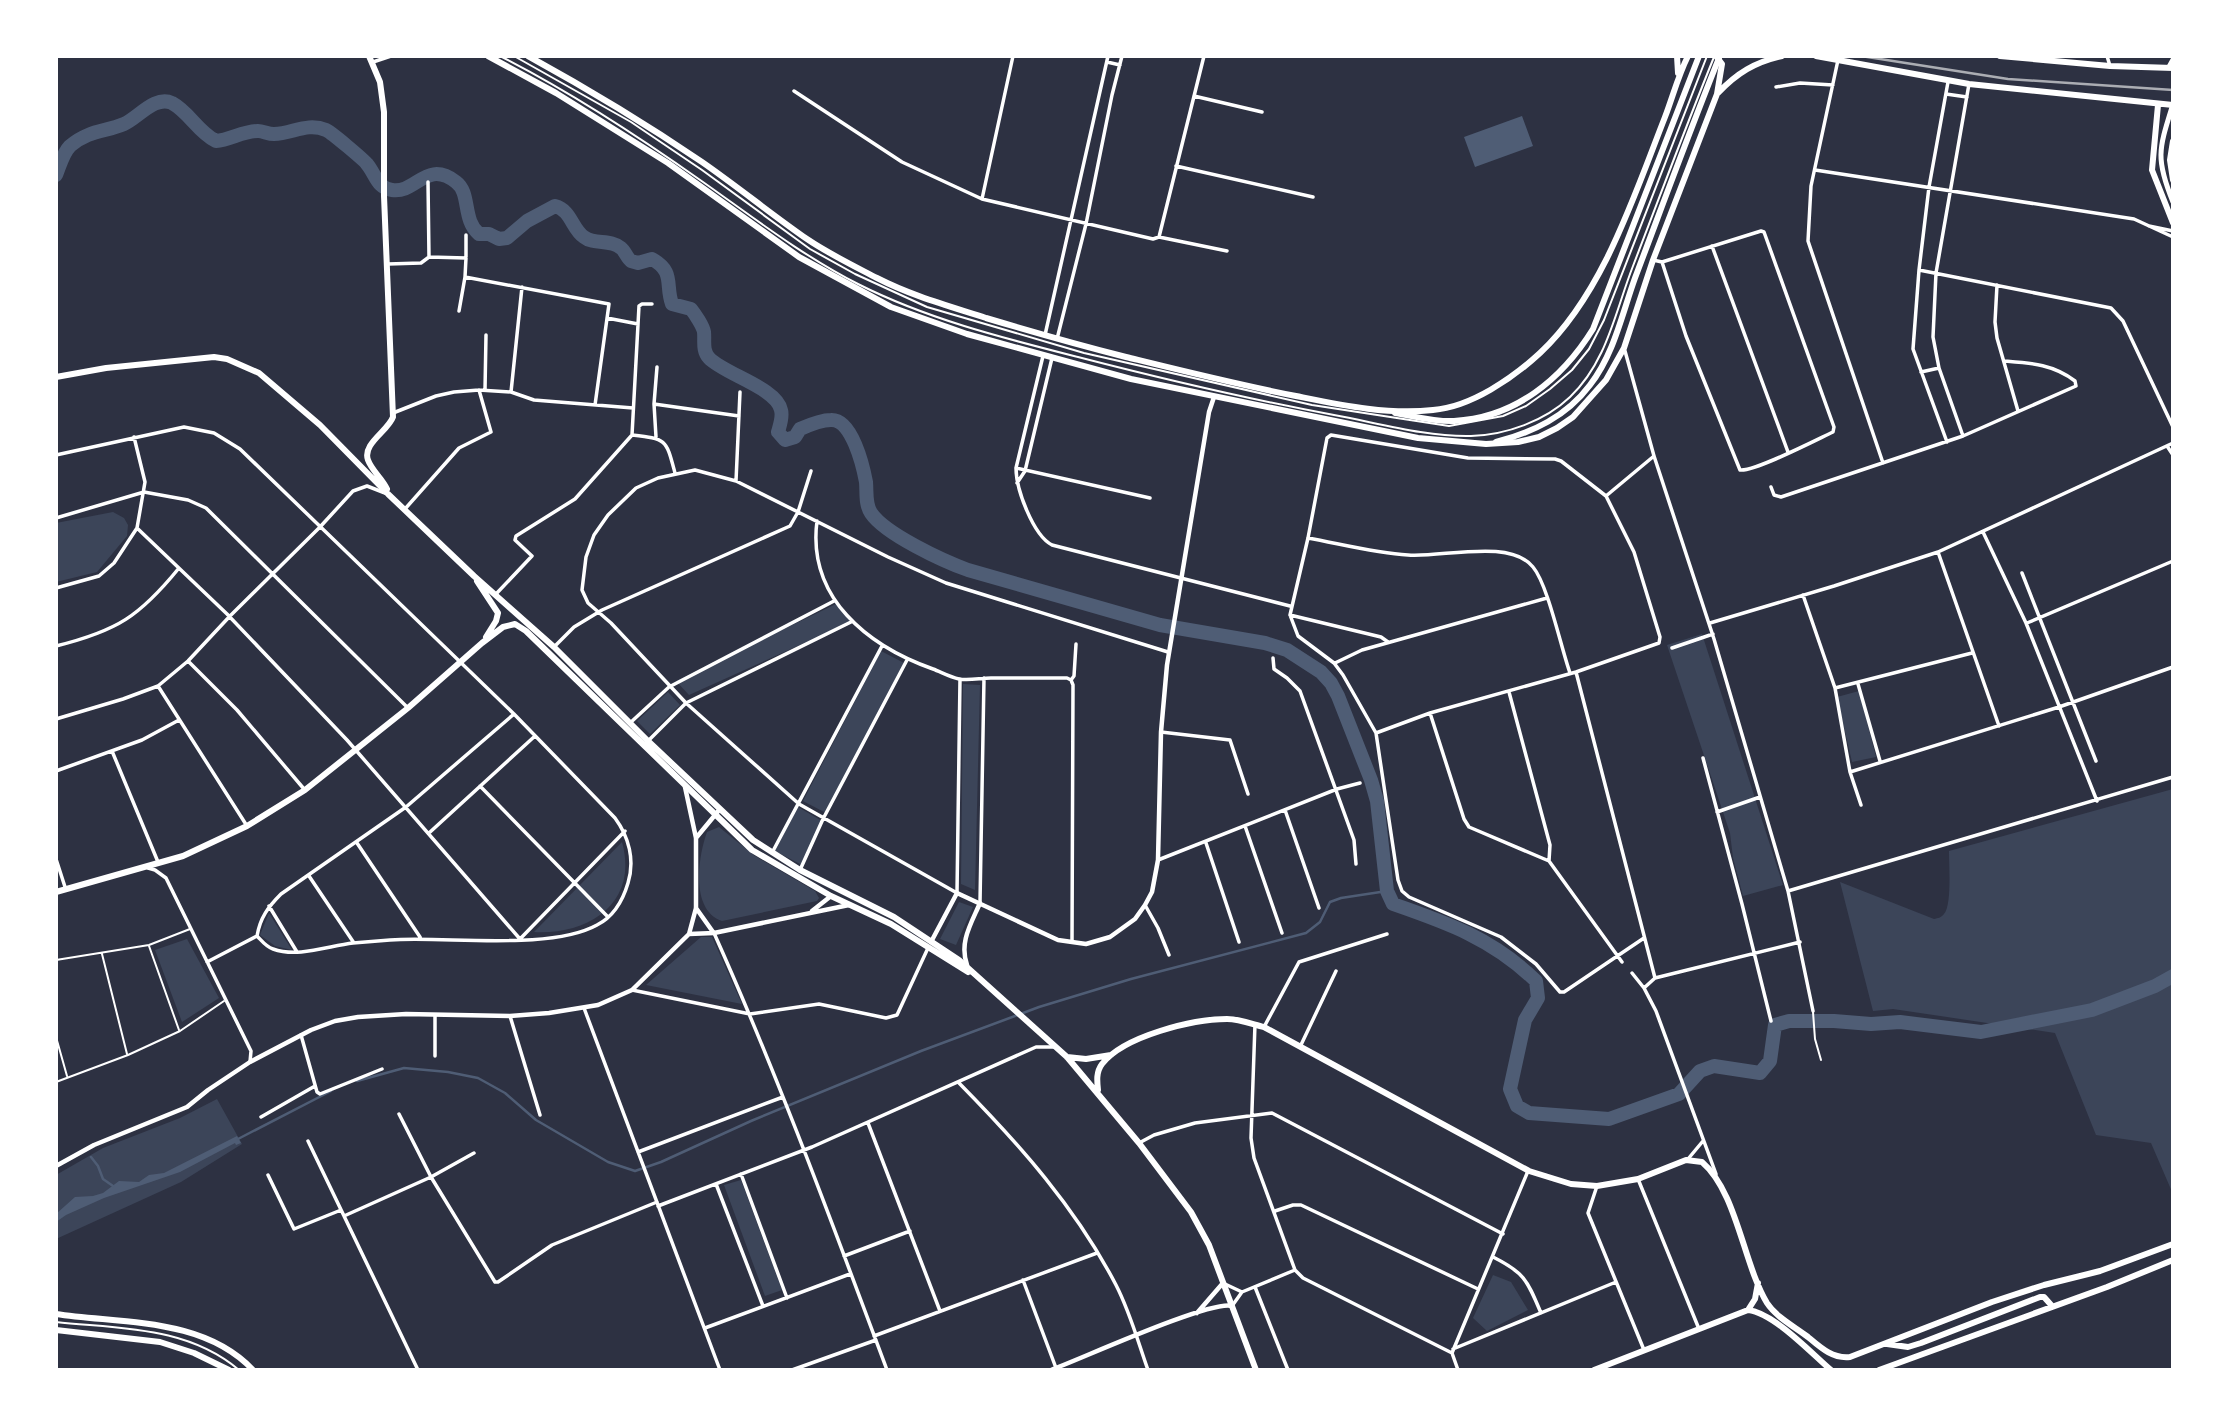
<svg xmlns="http://www.w3.org/2000/svg" width="2229" height="1426" viewBox="0 0 2229 1426" font-family="Quicksand,sans-serif">
	<style>
		.green { fill: #3c4559 }
		.water { fill: #4f5d75 }
		.lines { fill: none; stroke-linecap: round; stroke-linejoin: round }
		.stream { stroke: #4f5d75; stroke-width: 2.5 }
		.river { stroke: #4f5d75; stroke-width: 14 }
		.service { stroke: #fff; stroke-width: 2 }
		.minor { stroke: #fff; stroke-width: 3.5 }
		.tertiary { stroke: #fff; stroke-width: 4.5 }
		.secondary { stroke: #fff; stroke-width: 5 }
		.primary { stroke: #fff; stroke-width: 6 }
		.trunk { stroke: #fff; stroke-width: 6 }
		.rail { stroke: #abadb3; stroke-width: 2.5 }
	</style>
	<rect width="100%" height="100%" fill="#2d3142"/>
	<path class="green" d="M113 512 124 518 128 525 127 536 97 572 56 582V523Z
		M836 604 851 622 689 695 676 681Z
		M1702 634 1783 885 1743 896 1733 858 1730 833 1667 645Z
		M881 651 904 663 826 813 803 801Z
		M963 684 980 685 975 890 961 884Z
		M1859 691 1876 757 1852 762 1837 697Z
		M668 692 680 705 650 734 637 721Z
		M2173 789V1194L2151 1143 2096 1135 2055 1033 1893 1009 1873 1011 1840 882 1934 919C1938 918 1941 918 1944 914 1952 905 1949 864 1949 851Z
		M798 807 822 821 802 865 775 851Z
		M719 827 755 856 815 891 819 898 817 901 722 921C690 910 698 857 707 832Z
		M622 842C639 903 589 935 534 932Z
		M959 902 973 907 956 945 940 939Z
		M269 913 292 950 275 946 260 935Z
		M701 937H712L742 1004 646 985Z
		M187 939 219 998 182 1022 155 950Z
		M217 1099 242 1144 181 1182 56 1239V1175L103 1148 180 1118Z
		M741 1180 782 1290 765 1296 724 1185Z
		M1493 1275 1511 1282 1528 1310 1487 1331 1473 1318Z"/>
	<path class="water" d="M1522 116 1533 146 1475 167 1464 137Z
		M237 1136 241 1143 236 1145 235 1143 180 1172 104 1198 66 1215 56 1222V1214L75 1197 93 1196 103 1193 119 1181 139 1182 149 1175 164 1173Z"/>
	<g class="lines">
		<path class="stream" d="M357 1081 404 1068 448 1072 478 1078 505 1093 536 1120 608 1162 635 1171 661 1162 751 1121 921 1051 1039 1007 1131 979 1306 933 1320 922 1330 902 1341 898 1387 891
			M238 1139 331 1091
			M91 1157 98 1166 103 1179 113 1186"/>
		<path class="river" d="M56 175C60 165 63 153 70 146 89 130 105 132 124 124 138 118 155 95 172 103 189 112 198 132 216 141 230 140 243 131 258 131 263 131 268 134 274 134 292 134 307 122 326 130 331 132 364 160 367 164 376 175 377 188 392 190 416 194 426 159 456 182 471 193 462 220 479 234H489L499 239 507 238 527 221 555 206C571 210 572 229 584 237 594 245 611 239 621 248 625 251 627 258 631 261L638 263 652 259C675 272 665 284 672 304L691 309C695 314 703 326 704 332 705 341 702 350 709 358 724 374 777 388 781 410 783 417 780 425 778 432L785 440 795 437 800 429C809 425 821 420 831 420 852 419 863 466 866 482 867 493 865 504 871 513 885 534 943 561 968 570L1160 625 1265 643 1287 650 1321 672 1331 683 1338 696 1371 780 1377 801 1387 891 1393 904C1448 923 1493 939 1536 981L1538 998 1525 1020 1510 1089 1517 1106 1529 1113 1609 1119 1679 1094 1700 1071 1714 1066 1760 1073 1770 1061 1775 1025 1789 1021H1834L1871 1024 1900 1022 1981 1032 2092 1010 2155 986 2173 976"/>
		<path class="service" d="M500 56C571 92 638 136 703 182 754 218 803 256 858 284 927 319 1003 338 1078 357 1163 379 1248 399 1334 415 1378 423 1426 437 1471 436 1506 435 1545 421 1570 397 1607 362 1615 312 1633 266 1660 196 1686 126 1714 57
			M514 56 631 122 702 170 810 249 855 274 927 307 1084 353 1312 405 1449 426 1503 416 1526 406 1550 389 1572 370 1589 349 1604 320 1707 56
			M149 946 179 1030
			M102 954 127 1054
			M56 960 149 945 190 929
			M1813 1012 1815 1039 1821 1060
			M56 1037 67 1076
			M56 1082 128 1055 180 1031 224 1001
			M56 1322C120 1329 187 1326 239 1370"/>
		<path class="minor" d="M2107 56 2110 66
			M1838 60 1811 186 1808 241 1883 463
			M373 62 391 56
			M1107 62 1120 65
			M2168 67 2173 58
			M1776 87 1800 83 1833 85
			M794 91 902 162 982 199 1153 239 1159 237 1227 251
			M1946 94 1967 97
			M1194 96 1262 112
			M1176 166 1313 197
			M1815 170 2134 219 2173 237
			M428 182 429 257
			M982 199 1013 56
			M2149 226 2173 231
			M1159 237 1204 56
			M1712 246 1788 452
			M466 257V235
			M1653 260 1662 262 1761 231 1764 232 1834 427 1833 432C1816 440 1754 472 1740 470L1686 336 1662 262
			M388 264 421 263 429 257 466 258 465 277 609 304 595 405
			M1919 270 2111 308 2123 321 2173 427
			M1997 285 1995 322 1997 338 2018 411
			M459 311 465 277
			M607 318 638 324
			M1045 335 1108 56
			M1057 339 1086 224 1112 95 1122 56
			M1625 351 1654 456 1714 639 1788 891 1813 1011
			M1043 356 1016 468C1016 489 1033 535 1052 545L1290 606
			M1921 372 1939 368
			M485 390 486 335
			M511 392 522 287
			M654 404 739 416
			M393 413 436 396 454 392 479 390 511 392 534 400 633 408
			M632 435 639 306 642 304H652
			M632 435C667 439 666 439 675 473
			M1963 436 1939 368 1933 337 1936 273 1969 84
			M656 437 654 404 657 367
			M1947 442 1913 349 1919 270 1929 187 1948 82
			M2167 446 2173 455
			M56 455 184 427 214 433 240 449 514 714 615 818C629 837 635 860 628 883 623 900 613 917 597 925 550 951 446 936 390 940 378 941 365 942 353 943 328 946 298 958 273 949 266 947 262 941 257 936
			M1016 468 1150 498
			M736 481 740 392
			M1017 483 1025 471 1052 358
			M1771 487 1774 495 1781 497 1963 436 2076 386 2075 381C2053 364 2030 363 2004 361
			M1606 496 1654 456
			M405 509 459 448 491 432 479 390
			M56 518 144 492 188 500 206 508 407 707
			M817 521C807 598 868 646 933 669 941 672 950 677 959 679 968 681 981 678 991 678 1016 678 1041 678 1067 678L1071 680
			M137 528 227 614 347 740 520 939 625 831
			M1983 532 2026 623 2097 801
			M1308 538C1341 544 1375 553 1408 555 1441 558 1510 538 1533 567 1548 585 1561 648 1570 673
			M1938 552 1999 726
			M2022 573 2096 761
			M56 588 99 576 114 563 137 528 145 482 134 437
			M496 594 532 556 515 540 516 536 575 499 632 435
			M1803 595 1835 688 1850 772 1861 805
			M1290 615 1381 637 1388 642
			M1710 623 1834 586 1938 552 2173 443
			M2027 623 2173 561
			M56 646C117 631 140 616 179 568
			M554 647 574 627 602 610 790 526 798 512 811 471
			M1672 648 1713 634
			M1273 658 1274 669 1287 678 1300 691 1354 840 1356 864
			M188 661 237 710 304 789
			M1335 663 1362 650 1547 598
			M1576 672 1655 978
			M960 679 957 893 799 804 686 703 611 623 588 603 582 590 586 557 594 535 608 515 636 488 658 478 695 470 736 481 888 557 946 583 1168 652
			M1858 684 1880 761
			M158 686 247 826
			M1835 688 1972 653
			M1509 692 1550 845 1549 861
			M1430 713 1464 819 1469 827 1549 861
			M56 719 123 699 158 686 188 661 230 616 320 527 353 491 367 486 385 493
			M630 723 669 687 834 601
			M1161 732 1230 740 1248 794
			M1376 733 1430 713 1576 672 1659 643 1660 637 1634 552 1606 496 1561 461 1555 459 1468 458 1331 435 1327 438 1308 538 1290 615 1298 636 1334 663 1343 675 1376 733 1398 880 1402 891 1409 897 1501 937 1536 964 1560 992H1564L1644 938
			M648 741 686 703 851 622
			M112 751 158 862
			M1703 758 1742 904 1771 1021
			M56 771 142 740 179 720
			M1850 772 2059 707 2173 667
			M480 786 608 917
			M1285 810 1319 908
			M1717 812 1760 797
			M1245 826 1282 933
			M429 833 535 736
			M357 843 420 937
			M1206 843 1239 942
			M773 851 882 646
			M56 859 66 890
			M1158 860 1337 789 1360 783
			M1549 861 1622 962
			M148 868 155 870 166 878 251 1051 250 1062
			M800 870 823 819 907 660
			M309 876 354 943
			M1788 891 2173 777
			M980 903 984 678
			M1145 905 1158 928 1169 955
			M269 906 297 952
			M714 933C778 1076 832 1223 887 1370
			M257 936C260 918 268 907 281 894L406 807 514 714
			M1072 942 1073 685 1071 680 1074 676 1076 644
			M207 962 257 936
			M1632 973 1644 988 1656 1011 1716 1174
			M1644 988 1655 978 1800 942
			M632 990 750 1014 819 1004 886 1018 897 1015 928 948
			M584 1008 720 1370
			M510 1016 540 1115
			M1255 1024 1251 1138 1254 1158 1295 1270 1303 1278 1452 1353
			M1264 1027 1299 962 1387 934
			M301 1035 317 1092 320 1094 382 1069
			M1300 1047 1336 971
			M435 1056V1015
			M959 1083C1020 1145 1076 1208 1116 1285 1130 1312 1138 1342 1148 1370
			M399 1114 431 1177 495 1282H498L552 1245 657 1202
			M261 1117 315 1086
			M868 1123 940 1311
			M308 1141 418 1370
			M1139 1143 1154 1135 1195 1123 1272 1113 1503 1234
			M638 1152 783 1097
			M1688 1159 1703 1141
			M741 1174 787 1298
			M268 1175 294 1229 341 1210
			M1638 1179 1699 1329
			M716 1184 763 1306
			M1597 1186 1588 1213 1644 1350
			M658 1206 812 1147 1036 1047H1054
			M1275 1211 1293 1205H1301L1478 1289
			M344 1216 431 1177 474 1153
			M844 1256 910 1231
			M1493 1257C1525 1273 1527 1280 1541 1313
			M1023 1280 1056 1368
			M1225 1284 1242 1292
			M1255 1287 1288 1370
			M1232 1306 1242 1292 1295 1270
			M705 1328 850 1274
			M874 1336 1097 1253
			M1453 1349 1616 1282
			M1452 1353 1528 1171
			M1452 1353 1458 1370
			M792 1370 876 1340
			M1327 1370H1330"/>
		<path class="tertiary" d="M696 838 720 809
			M696 908 713 932
			M812 911 831 896
			M689 934 714 933 849 905
			M931 942 957 893 1058 940 1086 944 1110 937 1135 919 1145 905 1152 892 1158 860 1161 732 1167 665 1209 412 1214 397
			M967 965C959 942 971 924 980 903
			M56 1166 94 1145 187 1107 208 1090 250 1062 311 1030 335 1021 358 1017 406 1014 510 1016 549 1013 598 1005 632 990 689 934 696 908V838L685 787
			M1197 1313 1223 1283
			M1051 1370C1081 1359 1210 1300 1232 1306"/>
		<path class="secondary" d="M2173 104C2159 149 2155 158 2173 202"/>
		<path class="primary" d="M369 56 380 82 384 112V196L393 417C388 431 362 444 368 460 372 471 382 478 387 489
			M56 377 106 368 214 357 227 359 259 373 320 425 388 494 474 576 554 647 648 741 753 840 800 870 894 917 959 960 1067 1057 1139 1143 1191 1212 1209 1245 1256 1370
			M1395 413C1414 416 1434 422 1454 421 1515 418 1562 379 1593 329L1699 56
			M1496 442C1533 432 1566 417 1590 385 1614 354 1622 314 1635 278 1663 204 1690 130 1719 58
			M477 581 498 613 496 621 486 637
			M56 892 183 856 247 826 305 790 408 708 482 643 503 627 515 624 526 631 752 850 831 896 891 924 968 972
			M1067 1057 1086 1059 1111 1055
			M1098 1090C1097 1081 1096 1072 1102 1064 1124 1036 1193 1019 1227 1019 1239 1019 1252 1024 1264 1027L1529 1171 1571 1184 1597 1186 1638 1179 1686 1160 1702 1162C1737 1192 1743 1263 1767 1303 1776 1317 1795 1327 1808 1337 1821 1348 1833 1359 1850 1357L1992 1302 2044 1285 2100 1271 2173 1244
			M1748 1310 1755 1299 1758 1283
			M56 1314C122 1324 203 1317 253 1370
			M56 1330 160 1342 194 1353 229 1370
			M1887 1344 1908 1347 1921 1343 2040 1297H2044L2052 1306
			M1594 1370 1748 1310C1774 1313 1811 1353 1831 1370
			M1879 1370 2107 1287 2173 1260"/>
		<path class="trunk" d="M488 56 556 93 668 163 799 257 891 307 967 334 1131 379 1418 438 1486 444 1518 442 1539 437 1557 428 1573 417 1606 380 1624 348 1653 260 1717 94 1722 64 1716 56
			M528 56C588 89 646 124 702 162 738 187 771 214 807 239 829 254 854 266 877 278 912 296 949 306 986 318 1033 332 1079 345 1126 357 1183 371 1239 385 1296 396 1341 405 1387 415 1433 410 1471 407 1513 378 1540 353 1603 294 1634 196 1665 117 1673 96 1678 76 1688 56
			M1677 56 1678 73
			M1816 56 1969 84 2173 105
			M2000 56 2110 66 2173 68
			M1718 93C1737 73 1755 62 1782 56
			M2158 105 2152 170 2173 223
			M2173 141 2170 160 2173 180"/>
		<path class="rail" d="M1861 56 2008 79 2173 90"/>
	</g>
	<rect width="2229" height="1426" fill="none" stroke="#ffffff" stroke-width="116"/>
</svg>
